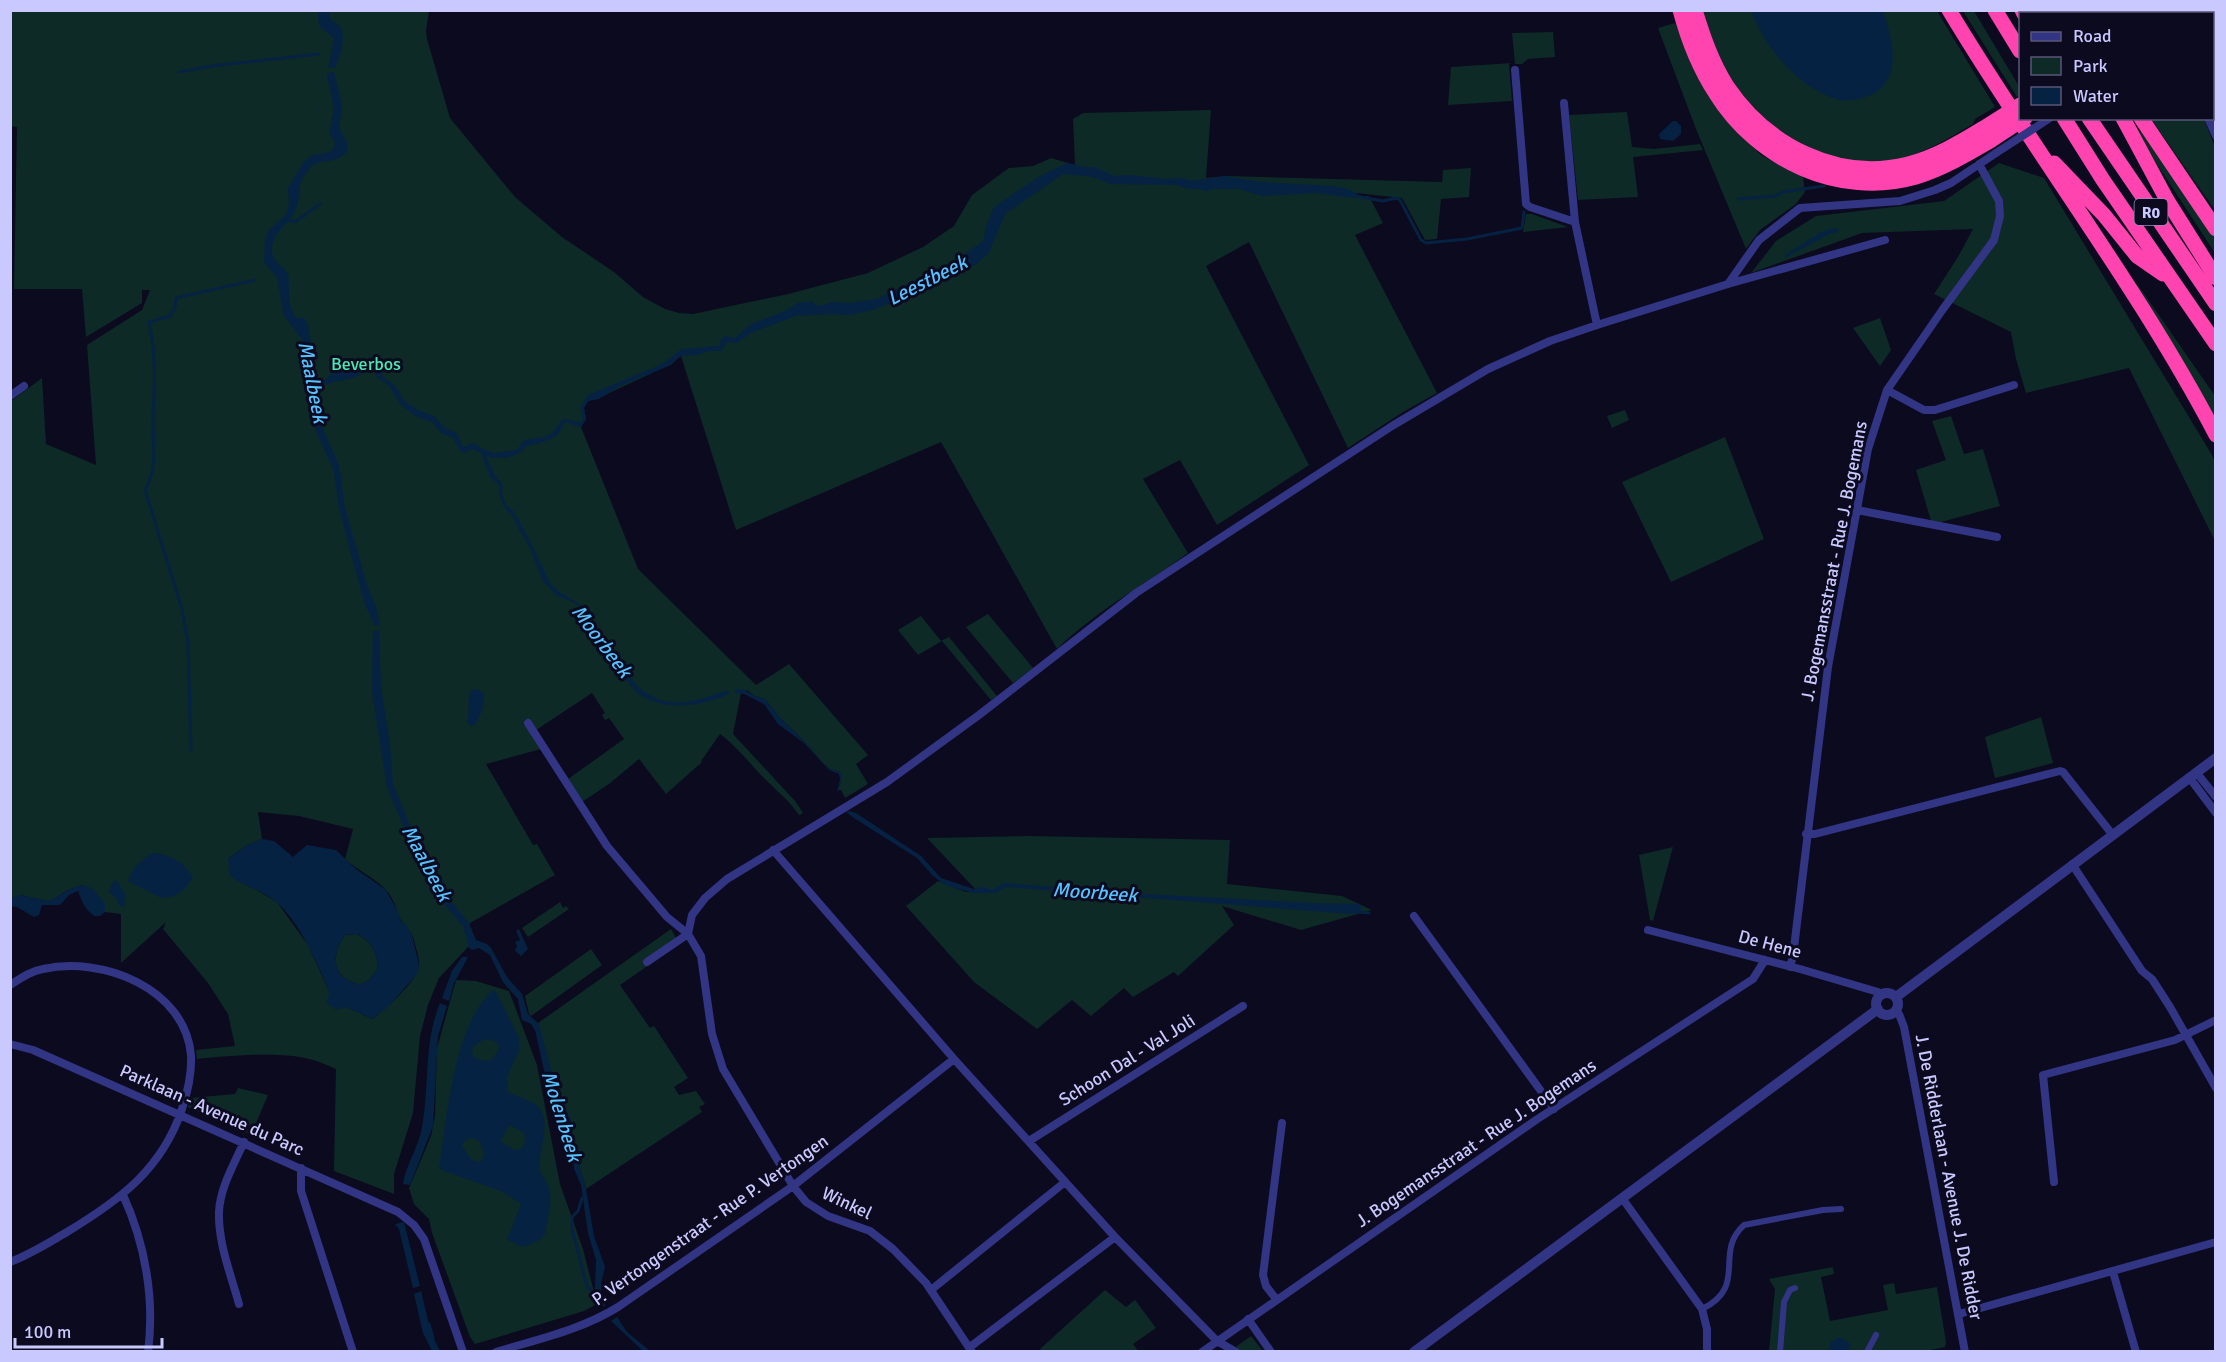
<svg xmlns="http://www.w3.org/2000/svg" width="2226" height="1362" viewBox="0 0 2226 1362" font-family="Signika,sans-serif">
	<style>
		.green { fill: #0d2a26; fill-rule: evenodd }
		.water { fill: #062242; fill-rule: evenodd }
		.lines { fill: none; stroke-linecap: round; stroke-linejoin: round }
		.stream { stroke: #062242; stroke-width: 3 }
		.pedestrian { stroke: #313583; stroke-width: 6 }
		.minor { stroke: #313583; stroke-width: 8 }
		.tertiary { stroke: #313583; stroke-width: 10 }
		.motorway { stroke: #ff44af; stroke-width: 15 }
		.minor-bridge { stroke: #313583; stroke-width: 8 }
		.motorway-bridge { stroke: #ff44af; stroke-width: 15 }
		.labels { text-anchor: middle; stroke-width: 6; stroke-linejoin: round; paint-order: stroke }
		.shield { fill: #0c0a1f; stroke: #9190bc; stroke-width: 1.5 }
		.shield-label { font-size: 16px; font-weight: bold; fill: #cac9ff }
		.park-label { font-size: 18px; fill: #4ae9b2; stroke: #0c0a1f }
		.street-label { font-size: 18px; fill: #cac9ff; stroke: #0c0a1f }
		.water-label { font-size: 20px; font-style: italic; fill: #57c1ff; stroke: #0c0a1f }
	</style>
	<rect width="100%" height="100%" fill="#0c0a1f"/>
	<path class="green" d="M11 10 429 11 426 31 427 39 450 118 515 197 562 237 614 272 643 297 665 309 679 313 693 314 788 294 868 273 923 247 954 226 972 195 1009 168 1033 166 1051 158 1075 165 1073 119 1083 113 1211 110 1206 178 1225 176 1442 182 1443 170 1471 168 1469 197 1441 199 1437 239 1425 240 1402 198 1356 193 1359 196H1369L1383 223 1355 235 1437 393 1403 412 1348 448 1249 242 1206 266 1309 465 1217 525 1180 460 1143 479 1188 553C1144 585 1096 611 1057 649L941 442 736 530 681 356C657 373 627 384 601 397 597 400 593 399 588 401L584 408 586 419 581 427 638 569 756 685 789 664 868 755 856 764 868 784 845 798 841 790H838L841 780 840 772 830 769 824 764 805 742 779 717 765 699 754 696 747 690 744 694 741 693 733 734 795 801 803 813 799 815C788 799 774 789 760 774 747 760 736 746 720 734L701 761 702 762 666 794 639 759 609 784 582 802 568 779 624 739 609 718 605 720 602 715 605 713 592 693 536 730 541 749 486 764 533 845 537 844 555 875 470 923 469 946 439 978 428 1005 420 1036 413 1113 394 1174V1194L334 1171 336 1069C327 1065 318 1061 309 1059 281 1051 227 1056 197 1059L196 1050 235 1046 228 1014 208 983 163 929 166 922 121 963V914L105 912 97 895 82 885 68 890 52 900H43L20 895 11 899V401L42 378 46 444 96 465 87 345 142 310 150 290H142V303L86 337 82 289H14L17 127 11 126ZM258 812 299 816 353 829 345 859C357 870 375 878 386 890 393 897 396 909 400 918 403 925 410 929 413 937 415 945 419 956 419 964 420 979 384 1011 372 1019L347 1007 330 993 308 945 277 902 255 889 238 881 228 859 244 847 262 839Z
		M2206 10 2215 11V49L2213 48 2212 14 2203 13Z
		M1703 11H1937L1995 107 1975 119 1973 124C1949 138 1922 155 1894 160 1825 172 1760 128 1726 71 1715 52 1710 30 1703 11Z
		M1963 11H1974L2020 88V94L2017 97Z
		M2081 11H2155L2151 14H2083Z
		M1675 23 1692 61 1740 134 1761 155 1803 177 1805 192 1796 204 1760 230 1746 249 1696 129 1658 28Z
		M1553 32 1555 57 1528 59 1522 64H1515L1512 33Z
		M1512 63 1509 64 1512 101 1448 105 1451 67Z
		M1627 112 1632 147 1654 149 1700 144 1703 150 1633 157 1638 197 1578 200 1569 115Z
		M2151 119H2204L2215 147V210Z
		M2144 130 2215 237V253L2147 149 2138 133Z
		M1999 163 2044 178 2212 455 2215 462V541L2129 368 2026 393 2016 359 2011 332 1934 294 1958 257 1973 229 1862 233 1751 273 1776 241 1816 216 1944 201Z
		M1526 214H1532L1568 227 1523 232Z
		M2138 285 2215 396V424L2136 288Z
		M1880 318 1891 350 1880 366 1853 328Z
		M1625 410 1629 420 1612 428 1607 416Z
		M1951 416 1964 454 1983 449 2000 506 1941 522 1931 521 1916 470 1946 460 1932 421Z
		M1725 437 1764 539 1671 582 1622 482Z
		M988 614 1033 668 1013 683 966 627Z
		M921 616 941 641 949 637 997 696 991 700 942 641 918 655 898 630Z
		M2041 717 2053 763 1995 778 1985 737Z
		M1029 836 1230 840 1227 884 1342 896 1372 910 1301 930 1222 906 1234 925 1178 976 1174 972 1133 997 1124 988 1091 1016 1072 1000 1037 1029 974 982 906 906 938 881 966 892H978L927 838Z
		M1673 847 1653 921 1650 920 1639 855Z
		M560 902 563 908 566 906 569 909 528 937 522 928Z
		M671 929 676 938 649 965 620 985 650 1028 654 1026 688 1078 674 1087 679 1095 696 1091 705 1104 699 1107 702 1112 586 1189 570 1134 572 1123 558 1097 538 1023Z
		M356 934C372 941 377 952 378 969L369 980 360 985C332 978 330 956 345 935Z
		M591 949 602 965 531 1016 529 1014 525 996Z
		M456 980 476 981 509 991 537 1065 560 1184 583 1249 597 1304 584 1311 475 1344 470 1337 432 1233 429 1219 414 1204 409 1188 431 1136 435 1116 437 1048Z
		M238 1088 268 1095 251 1135 188 1107 191 1098 235 1094Z
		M1833 1267 1834 1274 1821 1277 1830 1321 1888 1310 1883 1285 1894 1283 1896 1294 1937 1287 1946 1342 1945 1347 1921 1352 1769 1351 1775 1289 1769 1279Z
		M1105 1290 1126 1307 1135 1300 1156 1328 1133 1344 1138 1351H1042L1040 1349Z
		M1251 1336 1263 1351H1243L1237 1349V1346Z"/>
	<path class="water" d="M318 11H328L331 20C333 22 337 23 339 25 348 33 339 59 335 68H328L334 39C322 25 318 34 318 11Z
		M1751 11H1883C1893 40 1905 86 1863 98 1854 100 1845 102 1836 99 1796 86 1766 48 1751 11Z
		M334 72 342 105 339 128 348 144 347 151C336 166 322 157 311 167 295 182 302 194 296 209 289 226 271 232 272 252 273 262 283 266 288 274 291 291 285 300 296 318H304L308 324 317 381 325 380 333 372 343 371 365 362 372 356H378L386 361 387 365 381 376 392 383 399 391 403 400 418 410 434 416 445 428 457 433 463 447 474 443 485 450 494 453 517 450 524 440 544 437 552 433 563 419 581 422 583 417 580 407 588 395 662 364 682 349 719 346 722 338 726 336 735 338 751 324 785 311 798 303 814 301V304L819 306 833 302 849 303 877 299 959 258 983 241 986 226 994 207 1040 176 1067 163 1084 167H1095L1114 176 1130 175 1165 179 1181 178 1193 181 1225 176 1261 182 1333 186 1348 189 1359 195 1353 198 1317 193 1262 196 1238 189H1189L1176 185 1110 184 1093 177 1063 174 1005 214 989 253 975 265 920 291 873 310 848 315 831 314 796 316 751 333 737 343 727 342 721 351H710L696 355 680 356 671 365 620 386 599 399 588 401 584 408 586 419 581 427 565 422 557 436 540 443 526 446C519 458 500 460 486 456L494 474 503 485 502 494 506 505 514 512 529 539 550 583 558 591 581 605 635 684C666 713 693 702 728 690L729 694C701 706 668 712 640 695 628 687 589 623 580 607L573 602 556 595 543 581 529 546 518 528 512 515 504 507 499 494 500 486 490 477 481 453 473 449 465 453 461 452 452 437 442 434 432 422 417 417 401 405 388 385 375 376V373L381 366 377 362C369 364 366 372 358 376 344 382 328 380 317 390L320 423 339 465 345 508 367 585 376 607 380 626 374 625 365 604 352 558 338 503 334 471 315 429 301 338 284 316 277 278 264 262 265 242 268 231 287 213 289 204 288 188 303 163 311 156 329 152 334 148 335 143 329 133 334 109 327 75V73Z
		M1673 121H1676L1681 126V134L1673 141 1660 139 1659 134Z
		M1835 228 1839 230 1838 232 1829 234 1785 258V255L1821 232Z
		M373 630 379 631 381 687 390 743 393 784 419 848 449 899 469 923 476 940 487 944 491 948 507 977 522 994 528 1014 539 1024 558 1097 571 1119 570 1134 586 1189 594 1236 605 1267 601 1283 602 1296 607 1302 601 1306 595 1288 596 1260 588 1233 581 1185 574 1169V1155L563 1131V1116L550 1097 535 1030 531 1024 522 1020 518 999 503 982 490 955 479 948 472 950 469 948 463 926 447 908 418 861 387 787 372 691Z
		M475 689 484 693C485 704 481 716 474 725L470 726 467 722C470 712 467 702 470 692Z
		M735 689 745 690 754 696 765 699 779 717 806 743 824 764 830 769 840 772 842 776 838 791 837 792 840 779 839 774 829 770 804 743 778 724 764 704 744 694 735 693Z
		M849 811 856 813 921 856 941 878 974 889 983 887 992 890 1004 883 1143 894 1313 903 1356 904 1361 905V911L1357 914H1351L1006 887 995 893H973L945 885 933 876 917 858 854 818 846 812Z
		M262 839 274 841 293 857 307 845 336 850 356 869 386 890 398 912 401 921 407 926 412 935 419 965 417 974 389 1006 372 1019 347 1007 336 1010 326 1002 330 993C318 965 299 920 275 901 261 890 244 886 230 876L228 859 244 847ZM356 934C372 941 377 952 378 969L369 980 360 985C332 978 330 956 345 935Z
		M151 853C169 853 184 862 193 877 187 889 176 898 161 898L128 881 134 868Z
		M116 880 125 894 124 908 117 903V899L109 892 112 883Z
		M82 885 92 888 105 903V912L100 916H94C85 909 82 902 78 891L69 895 60 905H42L39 915 34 917 17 907 11 906V899L20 895 43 900H52L68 890Z
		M519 929 528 949 521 956 515 951 517 946 515 942 520 940 516 931Z
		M462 957H468L454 983 449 1001 442 998 452 971Z
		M493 990 496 992 519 1038V1050L507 1077 508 1092C517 1097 536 1101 541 1110 551 1130 537 1150 540 1171 541 1177 547 1181 549 1187 553 1200 547 1221 545 1234L538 1241 523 1247 507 1240 521 1204 501 1191 439 1169C447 1118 453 1026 493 990ZM484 1039 497 1042 499 1048 492 1060C483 1061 478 1061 472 1054L473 1047ZM510 1125 524 1133C526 1141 526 1145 519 1150H514L500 1141ZM470 1138 478 1140C483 1147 486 1153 481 1161L477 1162 471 1159 462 1146 464 1141Z
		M440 1003 447 1006 438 1036 433 1126 410 1185 403 1184C406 1164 419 1147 422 1127 430 1084 423 1045 440 1003Z
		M404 1222 420 1286 413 1288 399 1229 395 1224Z
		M421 1291 431 1333 440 1351H432L423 1333 414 1294Z
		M617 1317 627 1332 650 1351H643L611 1321Z
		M1838 1338H1843L1850 1344V1351H1829L1831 1341Z"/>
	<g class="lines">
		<path class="stream" d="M179 72 212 66 319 54
			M1199 187 1206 190 1212 187
			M1355 196 1383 201 1396 198 1400 200 1421 240 1426 243 1467 239 1522 228 1524 212
			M1738 199 1775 196 1783 192 1824 186
			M287 219 295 222 320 204
			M191 750 188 644 182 609 145 490C159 466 152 442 153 416 155 384 156 353 149 322L170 316 175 307 176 298 255 280
			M1358 912 1369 913
			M582 1198 578 1211 572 1217V1229L587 1286 604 1305
			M429 1324 433 1338"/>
		<path class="pedestrian" d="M1702 1309C1749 1286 1713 1253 1744 1225L1823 1210 1841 1209
			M1780 1352 1784 1302 1790 1290 1795 1288
			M1867 1352 1876 1335"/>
		<path class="minor" d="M2212 54 2216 55
			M1515 70 1526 204 1530 207 1575 222
			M2212 71 2216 62
			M1564 103 1575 222 1597 325
			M2208 118 2216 136
			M1728 284 1759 240 1800 208 1900 201 1935 190 1951 183 1996 153
			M1887 390 1924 410H1935L2014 385
			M10 396 24 386
			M1857 510 1997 537
			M528 723 607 846 667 917 688 934 701 956 712 1034 723 1069 793 1186 806 1202 828 1216 870 1231 893 1249 926 1283 972 1352
			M2196 772 2216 797
			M2189 777 2216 813
			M1806 834H1815L2060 771 2063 772 2112 834
			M773 850 954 1059 1115 1237 1217 1341 1236 1352
			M2072 864 2142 971 2152 979 2170 1007 2216 1088
			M1414 916 1554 1109
			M1648 930 1800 969 1878 992 1880 995
			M688 934 692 915 705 898 727 879 887 782 979 715 1136 593 1392 426 1488 369 1550 341 1597 325 1728 284 1885 240
			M647 962 688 934
			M1790 967 1793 956 1828 667 1868 449 1887 390 1943 309 1994 240 2000 216 1999 201 1979 164
			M10 985C21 978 31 971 43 969 102 956 185 988 191 1055 192 1074 188 1091 182 1109 162 1169 120 1200 67 1232 48 1243 31 1254 10 1262
			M1896 1011 1899 1014 1904 1027 1965 1352
			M10 1044 33 1050 398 1212 414 1225 424 1239 463 1352
			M1029 1141 1243 1006
			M301 1168V1191L353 1352
			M2054 1182 2043 1075 2175 1040 2216 1020
			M123 1195C145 1243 155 1299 148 1352
			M1622 1198 1702 1309 1707 1329V1352
			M2113 1272 2136 1352
			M931 1290 1065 1182
			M1276 1299 1266 1286 1263 1275 1282 1123
			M239 1304C231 1275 218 1243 219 1212 220 1188 234 1164 244 1142
			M1959 1314 2216 1242
			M1248 1319 1271 1352
			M970 1347 1115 1237
			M496 1352C538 1339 581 1330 618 1307L793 1186 954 1059
			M1202 1352 1536 1120 1753 979 1765 960"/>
		<path class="tertiary" d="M1876 1004a11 11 0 1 1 22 0a11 11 0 1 1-22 0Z
			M1896 997 2216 758
			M1414 1352 1878 1009"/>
		<path class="motorway" d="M1680 10C1688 40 1699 68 1716 94 1757 160 1839 199 1916 177 1942 169 1966 155 1990 141
			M1695 10C1703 36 1712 63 1727 86 1767 145 1837 182 1908 164 1935 157 1959 143 1982 129
			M1949 10C2035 154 2138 286 2216 435
			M1995 10 2020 51
			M2022 10 2024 14
			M2063 10 2065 14
			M2162 14 2166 10
			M2185 14 2188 10
			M2064 118 2103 180 2216 344
			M2089 118 2216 304
			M2123 118 2167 200 2216 278
			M2141 118 2216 229
			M2054 163 2104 215 2137 256 2163 274"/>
		<path class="minor-bridge" d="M1996 153 2050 118"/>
		<path class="motorway-bridge" d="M1982 129 2020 105
			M1990 141 2025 118"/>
	</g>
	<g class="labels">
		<rect class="shield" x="2134.5" y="199" width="33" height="26" rx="4.5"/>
		<g class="shield-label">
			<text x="2151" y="218">R0</text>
		</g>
		<g class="park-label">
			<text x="366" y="370">Beverbos</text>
		</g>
		<g class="street-label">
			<text transform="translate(1834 561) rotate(-79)" y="6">J. Bogemansstraat - Rue J. Bogemans</text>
			<text transform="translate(1770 944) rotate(15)" y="6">De Hene</text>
			<text transform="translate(1127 1060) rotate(-32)" y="6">Schoon Dal - Val Joli</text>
			<text transform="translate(212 1110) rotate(24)" y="6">Parklaan - Avenue du Parc</text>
			<text transform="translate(1476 1143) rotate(-34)" y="6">J. Bogemansstraat - Rue J. Bogemans</text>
			<text transform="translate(1949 1177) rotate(79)" y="6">J. De Ridderlaan - Avenue J. De Ridder</text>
			<text transform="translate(847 1203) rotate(25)" y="6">Winkel</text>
			<text transform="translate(710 1220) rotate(-35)" y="6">P. Vertongenstraat - Rue P. Vertongen</text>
		</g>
		<g class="water-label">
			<text transform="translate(927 280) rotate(-27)" y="7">Leestbeek</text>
			<text transform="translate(313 382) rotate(79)" y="7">Maalbeek</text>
			<text transform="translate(602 641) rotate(53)" y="7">Moorbeek</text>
			<text transform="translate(427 863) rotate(62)" y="7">Maalbeek</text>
			<text transform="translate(1095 892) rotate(4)" y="7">Moorbeek</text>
			<text transform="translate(562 1116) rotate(73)" y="7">Molenbeek</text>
		</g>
	</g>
	<rect width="2226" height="1362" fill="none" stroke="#cac9ff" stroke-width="24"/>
	<rect x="2019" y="12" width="195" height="108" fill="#0c0a1f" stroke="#585679" stroke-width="1.5"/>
	<rect x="2031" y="32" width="30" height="9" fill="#313583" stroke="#585679" stroke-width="1.5"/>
	<text x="2073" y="42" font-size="18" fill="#cac9ff">Road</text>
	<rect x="2031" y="57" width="30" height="18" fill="#0d2a26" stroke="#585679" stroke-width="1.5"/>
	<text x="2073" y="72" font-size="18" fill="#cac9ff">Park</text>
	<rect x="2031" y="87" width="30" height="18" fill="#062242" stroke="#585679" stroke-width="1.5"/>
	<text x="2073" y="102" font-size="18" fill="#cac9ff">Water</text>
	<path d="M15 1338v9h147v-9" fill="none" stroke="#cac9ff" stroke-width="3"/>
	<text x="24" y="1338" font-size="18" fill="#cac9ff" stroke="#0c0a1f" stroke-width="4.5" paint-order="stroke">100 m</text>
</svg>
